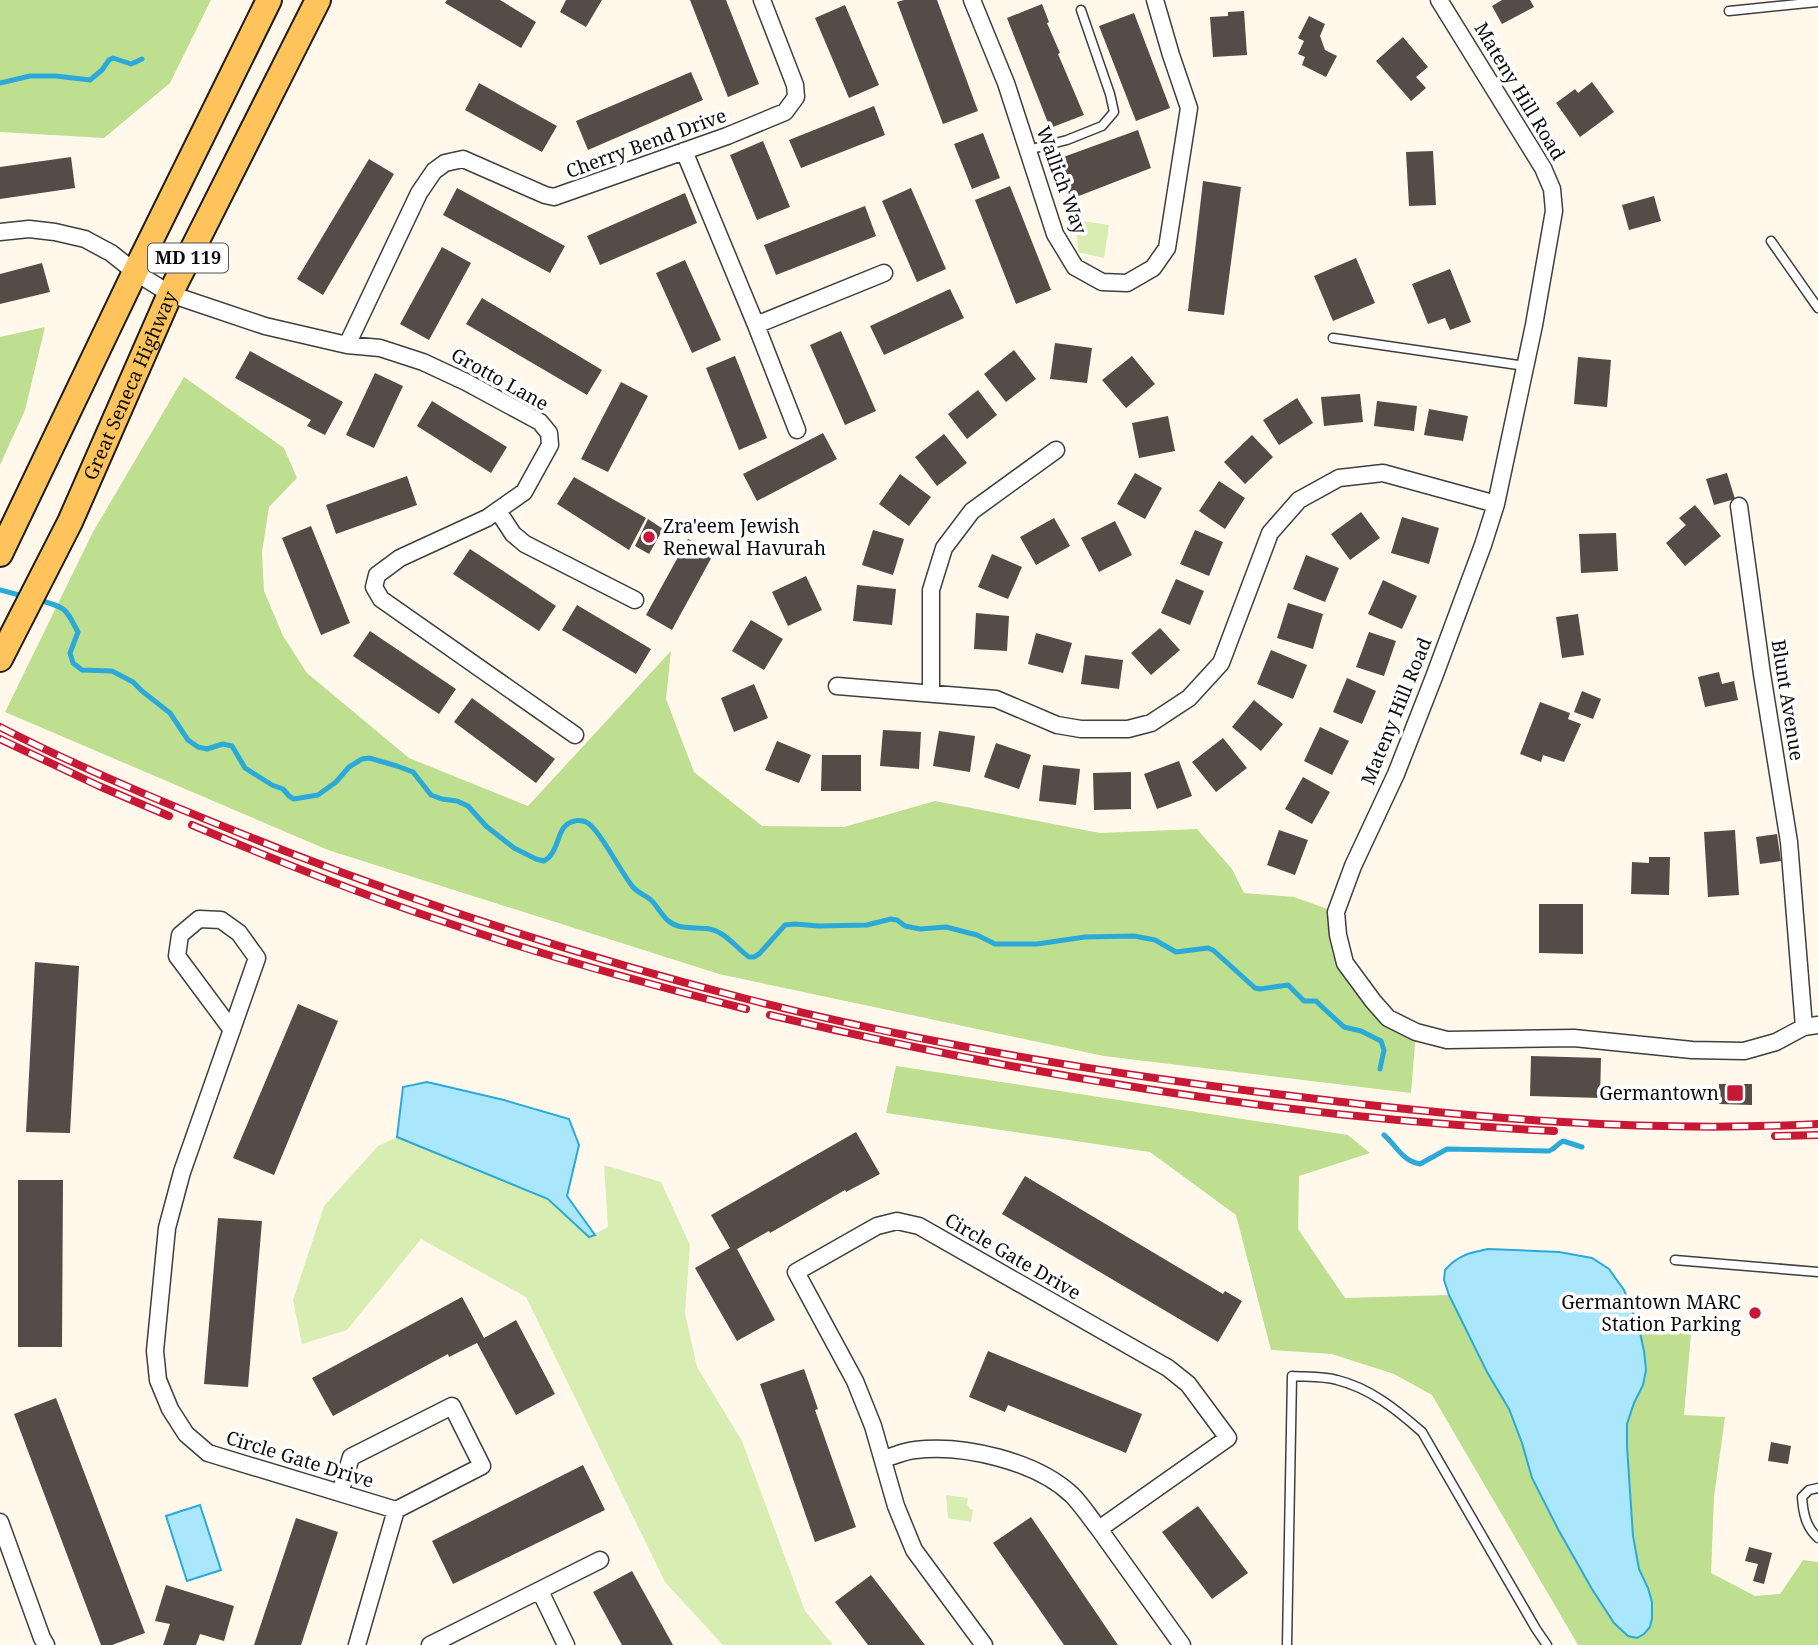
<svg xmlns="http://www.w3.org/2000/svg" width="1818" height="1645" viewBox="0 0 1818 1645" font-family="'Noto Serif',serif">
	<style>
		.green { fill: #d7edb1 }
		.forest { fill: #bddf8f }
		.water { fill: #aae7fc; stroke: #2ba9d9; stroke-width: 2 }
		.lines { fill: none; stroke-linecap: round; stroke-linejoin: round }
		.stream { stroke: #2ba9d9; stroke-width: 5 }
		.building { fill: #554b47 }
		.service-casing { stroke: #3f3f3f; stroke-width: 11 }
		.minor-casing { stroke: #3f3f3f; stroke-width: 19 }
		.primary-casing { stroke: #1d1d1d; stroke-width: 28 }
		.service { stroke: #fff; stroke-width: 8 }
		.minor { stroke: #fff; stroke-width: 16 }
		.primary { stroke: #ffc35b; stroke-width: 24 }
		.rail-casing { stroke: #c71836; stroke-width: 8 }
		.rail { stroke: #fff; stroke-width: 5; stroke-dasharray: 16; stroke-linecap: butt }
		.poi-dot { fill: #c71836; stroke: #fff; stroke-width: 2.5 }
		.labels { text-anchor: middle; stroke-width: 7; stroke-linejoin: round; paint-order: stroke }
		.shield { fill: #fff; stroke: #555; stroke-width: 2 }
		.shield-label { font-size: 18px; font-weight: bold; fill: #0c0c0c }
		.street-label { font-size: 19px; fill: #0c0c0c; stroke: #fff }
		.poi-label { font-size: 19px; fill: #0c0c0c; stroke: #fff; text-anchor: end }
	</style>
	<rect width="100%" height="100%" fill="#fff8eb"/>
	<path class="green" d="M1076 220 1109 225 1104 258 1078 252Z
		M397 1137 548 1199 589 1237 608 1227 604 1165 661 1182 690 1245 685 1313 697 1367 742 1441 805 1611 833 1645H723L665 1582 526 1297 421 1239 347 1330 302 1344 293 1300 324 1206 378 1146Z
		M946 1495 968 1498 967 1504 970 1509 973 1510 971 1522 948 1518Z"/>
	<path class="forest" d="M0 0H211L170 83 104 138 0 132Z
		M45 327 25 410 0 465V337Z
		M184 377 284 448 297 478 269 507 262 552 264 591 283 636 307 673 409 758 528 806 671 651 666 699 694 772 762 826 844 827 935 801 1100 833 1197 829 1232 869 1244 893 1294 897 1336 912 1338 935 1373 1001 1416 1032 1411 1093 1104 1056 719 974 328 850 5 712 93 532Z
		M896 1066 1348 1135 1370 1153 1299 1176 1298 1229 1345 1298 1449 1295 1487 1372 1509 1409 1522 1443 1532 1478 1559 1531 1592 1589 1614 1623 1652 1602 1648 1588 1639 1569 1633 1536 1627 1446V1424L1634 1403 1643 1385 1646 1370 1644 1351 1639 1328 1691 1334 1684 1415 1725 1417 1714 1497 1711 1573 1755 1596 1780 1594 1803 1560 1818 1562V1645H1578L1432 1395 1394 1374 1332 1354 1271 1350 1236 1215 1150 1152 886 1113Z"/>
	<path class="water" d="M427 1082 504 1100 569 1119 579 1145 567 1196 595 1235 589 1237 548 1199 397 1137 403 1087Z
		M1488 1249 1559 1252 1592 1258 1609 1269 1624 1290 1639 1328 1644 1351 1646 1370 1643 1385 1634 1403 1627 1424V1446L1633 1536 1639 1569 1648 1588 1652 1602V1618L1650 1627 1644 1634 1637 1638 1628 1636 1614 1623 1592 1589 1559 1531 1532 1478 1522 1443 1509 1409 1487 1372 1449 1295 1444 1280 1445 1270C1458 1255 1469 1253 1488 1249Z
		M200 1505 221 1570 187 1581 166 1516Z"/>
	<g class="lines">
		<path class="stream" d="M0 83 30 76H56L90 80 102 70 109 60 113 58 131 64 142 59
			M0 590 23 596
			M39 600C66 608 65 607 78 632L70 653 73 663 82 670 112 671 133 682 142 691 170 713 188 740 198 747 207 749 223 744 232 746 245 768 272 785 283 789 289 796 294 799 318 795 336 782 349 767 362 759 369 758 397 766 413 772 431 795 442 799 457 801 468 806 486 826 514 848 536 859 544 861C561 852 555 824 575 821 578 820 584 821 586 822 599 828 621 873 633 887 638 893 645 895 651 900 660 909 664 922 678 926 691 930 708 925 720 933 731 939 739 950 749 957H754L759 954 785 925 795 924 819 926 867 925 891 919 897 920 905 926 920 929 946 927 977 935 995 944H1037L1085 937 1134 936 1155 940 1176 952 1208 948 1213 950 1255 988 1260 989 1288 985 1304 1001H1316L1319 1004 1344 1027 1361 1031 1381 1041 1384 1050 1380 1069
			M1384 1135C1397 1146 1402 1161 1420 1164L1447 1149 1549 1151C1555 1149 1557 1144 1563 1141L1582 1147"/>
	</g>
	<path class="building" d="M447 0H500L536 22 521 48 445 3Z
		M566 0H602L586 27 560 12Z
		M690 0H726L759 84 728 97Z
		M904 0H937L978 111 943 124 897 2Z
		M1502 0H1530L1534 7 1502 24 1492 6Z
		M1042 4 1049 22 1047 23 1060 53 1058 54 1084 115 1050 128 1007 18Z
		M845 5 879 85 849 98 815 18Z
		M1244 11 1247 55 1213 57 1210 17 1228 16V12Z
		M1134 13 1170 108 1136 121 1099 26Z
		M1309 16 1325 24 1320 36 1325 50 1337 56 1326 77 1302 65 1305 57 1298 54 1304 41 1298 38Z
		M1403 37 1428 67 1416 77 1426 88 1411 101 1376 61Z
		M691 72 703 100 588 150 576 121Z
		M1592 82 1614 112 1580 137 1556 103 1575 89 1578 93Z
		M479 83 557 126 542 152 465 110Z
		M874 106 885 135 801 168 789 140Z
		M1138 130 1151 168 1071 199 1055 160Z
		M983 133 1000 178 972 189 954 144Z
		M763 141 790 207 757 220 730 155Z
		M1433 151 1436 205 1409 206 1406 152Z
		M71 157 75 188 0 199V167Z
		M369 159 394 174 323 295 297 279Z
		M1203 181 1241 187 1224 315 1188 311Z
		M1010 186 1051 290 1016 304 975 200Z
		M457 188 565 246 550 273 443 215Z
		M911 188 946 269 917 282 882 201Z
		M685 193 697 223 600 265 587 236Z
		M1654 196 1661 221 1629 230 1622 205Z
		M865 206 876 236 776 275 764 245Z
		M442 247 471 263 429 340 400 324Z
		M1356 258 1375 303 1333 321 1314 276Z
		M685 260 721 340 692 353 656 273Z
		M42 263 50 292 0 304V274Z
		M1450 269 1471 322 1450 330 1445 318 1428 324 1412 284Z
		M950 289 964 318 884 355 870 326Z
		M482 298 602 370 587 395 466 324Z
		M841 331 876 411 845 425 810 345Z
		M1055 343 1092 348 1087 383 1050 379Z
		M1014 350 1036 379 1006 402 984 374Z
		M250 351 343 402 325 435 307 426 311 420 235 378Z
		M735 356 767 438 739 450 706 368Z
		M1132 356 1155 384 1126 408 1102 380Z
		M1578 357 1611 360 1607 407 1574 404Z
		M375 373 403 386 374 448 346 435Z
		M621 382 648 396 608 472 581 459Z
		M978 390 997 415 967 439 948 414Z
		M1360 394 1363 422 1324 426 1321 397Z
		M1297 398 1313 423 1279 445 1263 420Z
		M432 401 507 447 491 473 417 426Z
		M1377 401 1417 406 1414 431 1374 426Z
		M1429 409 1468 416 1463 441 1424 435Z
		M1168 416 1175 451 1139 458 1132 423Z
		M823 433 837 459 757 501 743 474Z
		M944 434 967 463 937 486 915 457Z
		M1252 435 1273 457 1245 484 1224 462Z
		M1135 473 1162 488 1145 519 1117 504Z
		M1727 473 1735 499 1714 505 1706 479Z
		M900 474 931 497 909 526 879 504Z
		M407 476 417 505 336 534 326 505Z
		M574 477 646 518 629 550 557 504Z
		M1219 481 1245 498 1225 529 1199 511Z
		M1695 505 1721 536 1685 566 1666 543 1686 525 1679 518Z
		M1361 512 1380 538 1350 560 1331 534Z
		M1402 517 1439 528 1429 564 1391 553Z
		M1054 518 1070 546 1036 565 1020 537Z
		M648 519 663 529 649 554 635 546Z
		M1115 521 1132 555 1099 572 1081 538Z
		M311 526 350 623 321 635 282 538Z
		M873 530 904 539 893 575 862 565Z
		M1195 530 1223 542 1209 576 1180 564Z
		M1616 533 1618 571 1581 573 1579 534Z
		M688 539 714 553 672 630 646 615Z
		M470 549 556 606 539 631 453 574Z
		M992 554 1022 567 1008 599 978 587Z
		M1306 555 1339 568 1325 602 1293 589Z
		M806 576 822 610 788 626 772 592Z
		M1176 579 1204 591 1190 625 1161 613Z
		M1383 580 1417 596 1402 629 1368 614Z
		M857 585 896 589 892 625 853 621Z
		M1288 603 1323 614 1313 649 1277 638Z
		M577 605 651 649 636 674 562 630Z
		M976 613 1009 616 1007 651 974 649Z
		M1578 614 1584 655 1562 658 1556 617Z
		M751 620 783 639 764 670 732 651Z
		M1160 628 1180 650 1151 675 1131 653Z
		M370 631 456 689 439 714 353 656Z
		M1369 632 1396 641 1384 676 1356 667Z
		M1036 633 1072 643 1063 673 1028 664Z
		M1271 650 1307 665 1293 699 1257 684Z
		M1085 655 1123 660 1119 689 1081 684Z
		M1719 672 1722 684 1734 681 1738 700 1705 707 1698 677Z
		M1347 678 1376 691 1362 724 1333 712Z
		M754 684 768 718 734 732 721 698Z
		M1582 691 1601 699 1593 719 1574 712Z
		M472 698 555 759 536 783 454 722Z
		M1254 700 1283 724 1261 751 1232 727Z
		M1540 702 1570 713 1568 719 1581 724 1564 762 1543 755 1541 762 1520 754Z
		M1320 727 1349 741 1332 775 1304 761Z
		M883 730 921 732 919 769 880 766Z
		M939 731 975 736 970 772 933 766Z
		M1223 738 1247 768 1216 792 1192 762Z
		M777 741 811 755 799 783 765 770Z
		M996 743 1031 755 1019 789 984 777Z
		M822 755H861V791H821Z
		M1179 761 1192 796 1157 809 1144 774Z
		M1043 765 1080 769 1076 805 1039 801Z
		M1131 772V809L1094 810 1093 773Z
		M1303 777 1330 792 1312 824 1285 809Z
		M1279 830 1308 840 1295 875 1267 865Z
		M1735 830 1739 895 1708 897 1704 832Z
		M1777 834 1781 861 1760 864 1756 837Z
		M1649 857H1670L1669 895 1631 894 1632 862 1649 863Z
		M1539 904H1583V954L1539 953Z
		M35 962 79 966 70 1133 26 1132Z
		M298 1004 338 1021 274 1175 233 1158Z
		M1531 1056 1601 1058 1600 1098 1530 1096Z
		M1719 1084H1752V1105L1719 1104Z
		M856 1132 880 1174 846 1192 845 1190 770 1233 769 1231 737 1249 775 1320 737 1341 695 1268 730 1248 711 1215Z
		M1025 1176 1223 1294 1225 1291 1242 1301 1218 1342 1002 1214Z
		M18 1180H63L62 1347H18Z
		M218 1218 262 1221 248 1387 204 1384Z
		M462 1297 484 1338 516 1320 555 1394 516 1415 477 1343 449 1357 448 1354 333 1416 312 1378Z
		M988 1351 1142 1414 1126 1453 1008 1405 1005 1412 969 1397Z
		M804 1369 818 1409 815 1410 856 1527 815 1542 760 1384Z
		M56 1398 145 1633 112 1645H101L14 1414Z
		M1771 1442 1791 1446 1788 1464 1768 1461Z
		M583 1465 605 1510 453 1584 432 1541Z
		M1198 1506 1248 1573 1212 1599 1162 1532Z
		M1031 1517 1118 1645H1064L993 1543Z
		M296 1518 338 1532 301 1645H254Z
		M1749 1547 1772 1553 1764 1584 1753 1581 1758 1564 1745 1561Z
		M632 1571 673 1645H622L593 1592Z
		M871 1575 925 1645H868L835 1602Z
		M166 1585 234 1606 224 1641 200 1634 196 1645H163L170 1624 155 1621Z"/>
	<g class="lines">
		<defs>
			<path id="service" d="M1729 11 1818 2
				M1028 150 1067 140 1102 126 1114 112 1110 94 1081 10
				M1771 241 1818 308
				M1333 338 1525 366
				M1675 1260 1818 1272
				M1818 1488 1809 1490 1802 1497C1803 1513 1806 1527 1818 1538
				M1287 1645 1292 1376C1307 1377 1323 1376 1337 1380 1370 1388 1397 1410 1422 1432L1536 1629 1547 1645"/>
			<path id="minor" d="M972 0 1006 83 1055 234 1075 267 1102 282 1127 283 1153 268 1167 248 1189 108 1171 55 1155 0
				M1439 0 1543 168 1552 189 1554 211 1534 325 1496 504 1483 545 1434 677 1396 774 1353 866 1336 912 1338 935 1345 963 1373 1001 1388 1018 1416 1032 1447 1040 1574 1038 1692 1050 1744 1051 1776 1042 1804 1027 1818 1025
				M684 151 756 325 797 430
				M0 232 29 229 55 232 85 239 111 253 135 272 170 294 265 326 347 345 380 348 423 362 466 382 540 422 549 433 550 445 524 492 487 518 400 558 377 575 374 587 381 599 575 735
				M756 325 884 273
				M347 345 419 193 434 171 445 163 463 159 545 195 554 197 727 136 785 112 796 97 795 85 762 0
				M1739 506 1762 674 1789 842 1804 1027
				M498 511 513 534 525 544 635 600
				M837 686 996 699 1057 725 1081 729H1128L1151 723 1189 698 1221 663 1270 533 1299 500 1339 478 1383 473 1496 504
				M931 693V590L944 548 972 511 1056 450
				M232 1030 177 956 180 935 199 919 221 920 239 933 257 958 182 1172 167 1228 155 1351 158 1380 170 1409 186 1434 208 1453 396 1510 357 1645
				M884 1459C894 1456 904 1451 915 1450 963 1444 1036 1461 1072 1495 1082 1505 1090 1518 1099 1529L1228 1438 1188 1384 1168 1368 919 1226 897 1221 877 1226 796 1272 855 1381 873 1426 896 1506 914 1550 984 1645
				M340 1493 351 1457 452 1406 482 1466 396 1510
				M0 1522 42 1638 46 1645
				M1099 1529 1182 1645
				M540 1591 566 1645
				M430 1645 600 1560"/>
			<g id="primary">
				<path d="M0 554 135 272 269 0"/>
				<path id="s1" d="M0 659 70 522 170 294 318 0"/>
			</g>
		</defs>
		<use href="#service" class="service-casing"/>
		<use href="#minor" class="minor-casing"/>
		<use href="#primary" class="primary-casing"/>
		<use href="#service" class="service"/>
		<use href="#minor" class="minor"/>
		<use href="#primary" class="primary"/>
		<defs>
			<path id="rail" d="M0 727C92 774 189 813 285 851 435 909 588 958 743 998 926 1045 1113 1075 1300 1097 1471 1118 1646 1133 1818 1124
				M0 739 99 786 169 816
				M192 825C275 860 359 894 445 922 544 956 644 983 746 1009
				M770 1015C1027 1076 1290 1118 1554 1131
				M1775 1136 1818 1135"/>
		</defs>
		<use href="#rail" class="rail-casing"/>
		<use href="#rail" class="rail"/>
	</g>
	<g class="poi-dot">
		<circle cx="649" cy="537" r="7"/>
		<rect x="1726" y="1084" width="18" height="18" rx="3.5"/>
		<circle cx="1755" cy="1313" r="7"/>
	</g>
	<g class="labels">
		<rect class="shield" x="148" y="243.5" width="80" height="29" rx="5"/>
		<g class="shield-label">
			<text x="188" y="264">MD 119</text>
		</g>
		<g class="street-label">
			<text transform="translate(1520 91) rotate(59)" y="7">Mateny Hill Road</text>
			<text transform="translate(646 143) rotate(-20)" y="7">Cherry Bend Drive</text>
			<text transform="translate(1062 180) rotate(70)" y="7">Wallich Way</text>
			<text transform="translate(500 379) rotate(29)" y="7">Grotto Lane</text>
			<text dy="7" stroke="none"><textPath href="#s1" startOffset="303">Great Seneca Highway</textPath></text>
			<text transform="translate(1788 700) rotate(81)" y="7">Blunt Avenue</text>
			<text transform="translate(1396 711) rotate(-68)" y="7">Mateny Hill Road</text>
			<text transform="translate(1013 1256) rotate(30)" y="7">Circle Gate Drive</text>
			<text transform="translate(300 1459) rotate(17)" y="7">Circle Gate Drive</text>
		</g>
		<g class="poi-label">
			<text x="663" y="533" text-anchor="start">Zra'eem Jewish<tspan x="663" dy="22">Renewal Havurah</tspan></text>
			<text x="1719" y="1100">Germantown</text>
			<text x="1741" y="1309">Germantown MARC<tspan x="1741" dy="22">Station Parking</tspan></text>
		</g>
	</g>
</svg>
